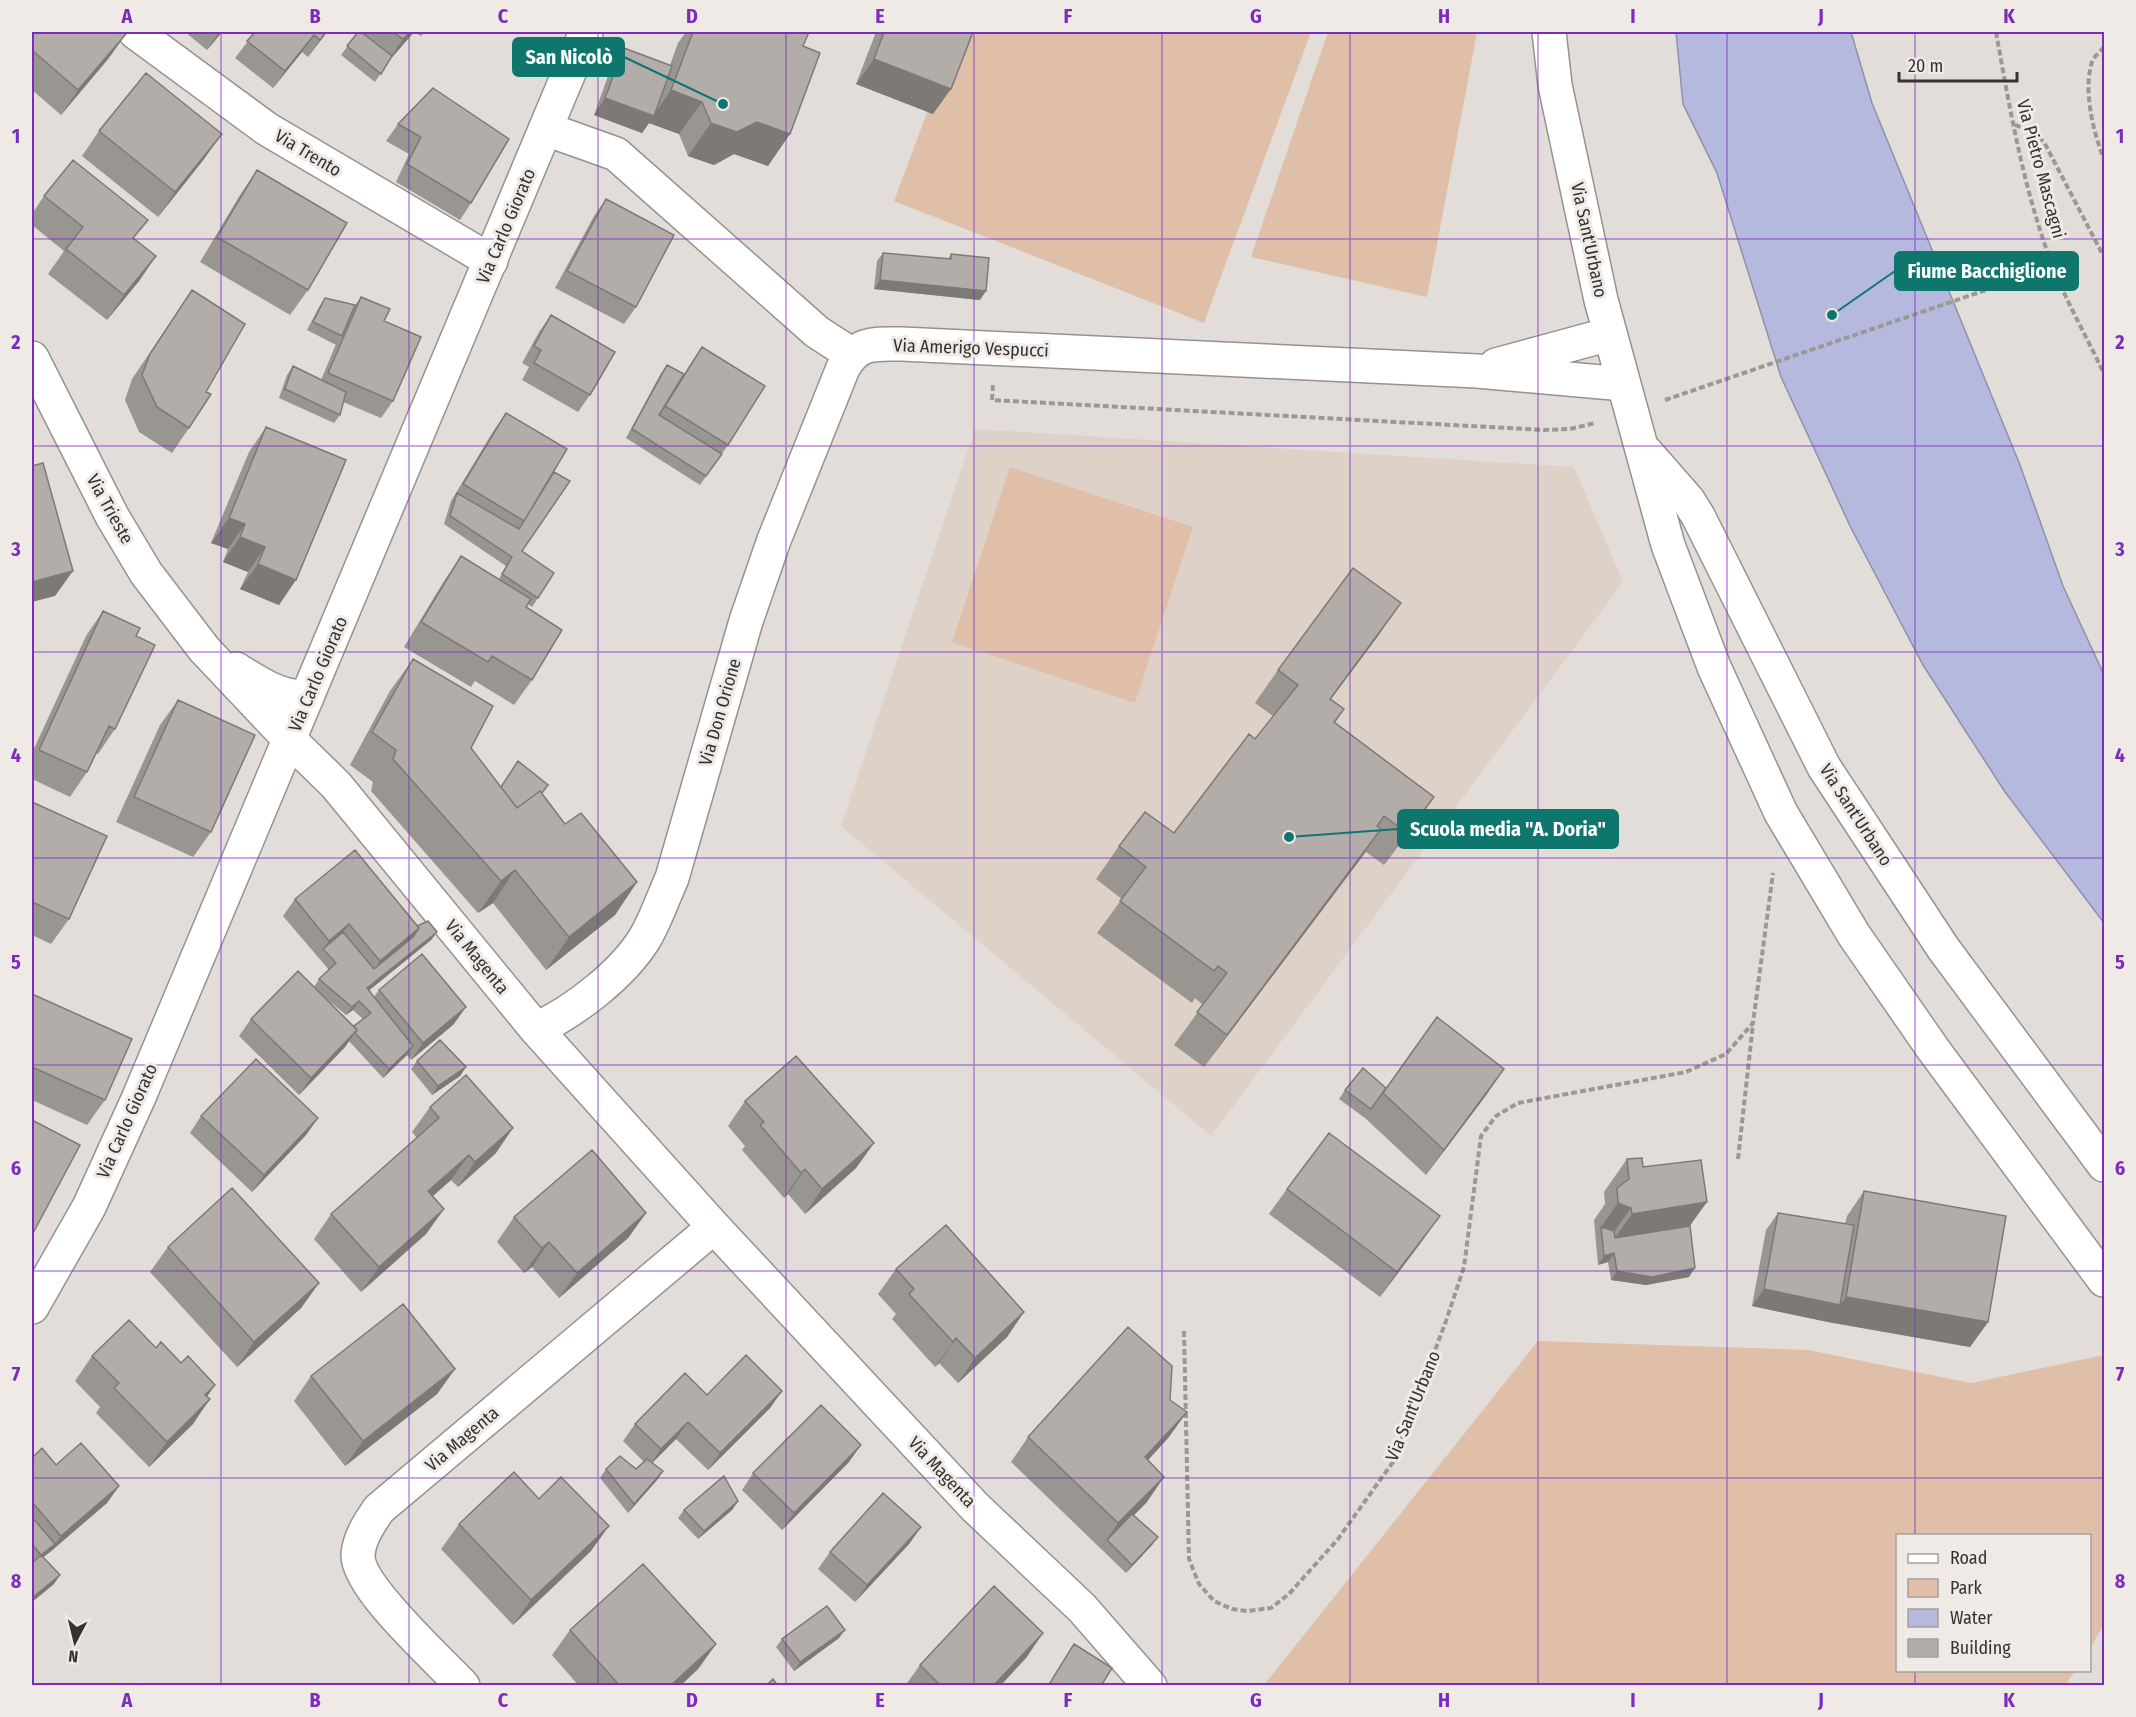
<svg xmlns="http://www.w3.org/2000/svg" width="2136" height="1717" viewBox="0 0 2136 1717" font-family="'Fira Sans Condensed',sans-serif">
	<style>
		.built { fill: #ddd1c8 }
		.green { fill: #dfbfa7 }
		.water { fill: #b4b9dd; stroke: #8e91a9; stroke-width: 1.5 }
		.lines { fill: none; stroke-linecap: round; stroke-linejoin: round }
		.minor-casing { stroke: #97928f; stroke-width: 36 }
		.tertiary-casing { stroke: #97928f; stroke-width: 36 }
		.path { stroke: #9c9894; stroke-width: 4; stroke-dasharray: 6 3; stroke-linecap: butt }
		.minor { stroke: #fff; stroke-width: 33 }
		.tertiary { stroke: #fff; stroke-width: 33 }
		.wall { fill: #999591; fill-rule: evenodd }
		.shaded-wall { fill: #7d7976 }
		.building { fill: #b2ada9; stroke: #7d7976; stroke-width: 1.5 }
		.grid { fill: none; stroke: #7b2cbf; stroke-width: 1.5; stroke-opacity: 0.55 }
		.labels { text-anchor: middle; stroke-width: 6; stroke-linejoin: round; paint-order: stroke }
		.street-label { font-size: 18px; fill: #353331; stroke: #f0eae6 }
		.leader { fill: none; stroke: #0f766e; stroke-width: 2 }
		.callout-dot { fill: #0f766e; stroke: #f0eae6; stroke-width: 2 }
		.callout { fill: #0f766e; stroke: #0f766e; stroke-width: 2 }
		.callout-label { font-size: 20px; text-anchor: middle; font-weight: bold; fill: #fff }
		.neatline { fill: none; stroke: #7b2cbf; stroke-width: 2 }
		.grid-label { font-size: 20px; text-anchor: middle; font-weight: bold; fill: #7b2cbf }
	</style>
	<rect width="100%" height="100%" fill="#e3ddd9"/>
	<path class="built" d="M975 429 1574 467 1623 582 1211 1136 841 826Z"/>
	<path class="green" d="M957 32H1311L1204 323 894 201Z
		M1328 32 1477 33 1427 297 1251 257Z
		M1010 467 1193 527 1135 703 952 642Z
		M1538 1341 1808 1350 1971 1383 2104 1355V1625L2090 1648V1536H1898V1670L2075 1671 2065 1685H1264Z"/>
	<path class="water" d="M1676 32H1851L1872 103 2020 465 2063 586 2104 675V923L2005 792 1923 665 1851 528 1781 377 1717 173 1683 104Z"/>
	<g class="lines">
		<defs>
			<path id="minor" d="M135 32 267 129 491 261
				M1549 32 1555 85 1601 300 1668 545 1714 667 1781 813 1854 935 1933 1049 2104 1280
				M546 129 616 154 817 332 851 354
				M32 358 112 516 146 573 204 649 290 740 336 785 536 1029 714 1227 975 1507 1082 1608 1150 1686
				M1496 365 1610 334
				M1646 452 1688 500 1698 516 1824 767 1943 948 2104 1165
				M236 669C258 683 280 698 307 697
				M536 1029C574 1012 623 974 645 938 656 919 663 898 672 878L746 621 774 540 843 368C858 341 874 344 902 344L1477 371 1624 384
				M463 1686C439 1660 357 1587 358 1555 359 1538 370 1522 379 1509L714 1227"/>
			<path id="tertiary" d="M32 1307 89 1207 139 1097 586 32"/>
		</defs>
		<use href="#minor" class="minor-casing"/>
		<use href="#tertiary" class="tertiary-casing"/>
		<path class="path" d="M1996 32C2010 110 2024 192 2053 267 2067 303 2088 339 2104 374
			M2104 47C2101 51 2094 56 2092 62 2083 90 2093 132 2104 159
			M2015 125 2030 130 2044 142 2104 257
			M993 385 992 400 1544 430 1570 429 1595 423
			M1665 400 2053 267
			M1738 1159 1753 1024
			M1184 1331 1189 1559 1199 1584 1214 1601 1232 1609 1247 1611 1271 1608 1289 1594 1338 1539 1393 1462 1446 1321 1464 1267 1481 1136 1496 1116 1518 1103 1686 1072 1726 1054 1753 1023 1773 873"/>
		<use href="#minor" class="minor"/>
		<use href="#tertiary" class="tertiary"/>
	</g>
	<path class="wall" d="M32 32H123L126 34 108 59 61 115 32 90Z
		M185 32H222L207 50Z
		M255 32H327L308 57 302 52 273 88 235 58Z
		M358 32H425L421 36 414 32 389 61 375 82 341 55Z
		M686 32H809L803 46 768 166 734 154 714 165 688 156 679 134 649 123 642 133 594 115 612 65 624 48 670 65 678 43Z
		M876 32H973L933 114 856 84Z
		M433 88 471 203 460 220 396 182 409 154 386 141 398 124Z
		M99 131 204 159 158 217 82 156Z
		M257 170 308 290 290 315 200 262 240 195Z
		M44 196 135 239 156 256 139 281 107 320 48 274 64 251 32 225V214Z
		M606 199 636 307 624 324 555 288 594 216Z
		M883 253 948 259 951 254 980 300 874 289 877 261Z
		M192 290 206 392 189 428 172 453 139 432 125 400 132 379Z
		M361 297 384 321 393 401 381 418 343 402 340 415 334 423 279 398 287 375 293 366 321 380 336 344V345L307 330 319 307 325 298 355 305Z
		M551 315 590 395 578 412 522 380 529 367 522 363 539 332Z
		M702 347 728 445 700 485 626 438 661 373 667 365 684 374Z
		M506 413 554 472 522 551 538 598 532 607 528 604 526 607 532 680 514 705 475 681 471 687 404 647 444 581 461 556 499 579 506 566 444 524 451 501 494 430Z
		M266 427 279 605 240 589 248 572 223 562 228 549 211 543 249 452Z
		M103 611 136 636 115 729 98 754 96 753 87 772 70 797 32 779V753L86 636Z
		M1378 636 1331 699 1344 709 1335 723 1434 797 1384 865 1366 852 1204 1067 1174 1045 1203 1005 1195 998 1192 1003 1097 933 1122 899 1096 879 1119 846 1174 833 1255 739 1273 716 1255 703 1278 670Z
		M413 659 471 748 501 787 542 794 565 824 637 882 615 915 546 970 493 903 478 913 371 791 373 782 350 765 390 691Z
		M178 700 211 832 193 857 116 822 160 725Z
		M32 803 69 919 51 944 32 935Z
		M295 899 417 926 437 932 431 940 369 990 374 997 379 990 454 1024 411 1060 407 1055 383 1078 349 1041 345 1047 299 1095 239 1036 251 1019 314 987 319 979 329 970 283 916ZM322 995 346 1015 353 1010 363 1019 354 1026Z
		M32 994 105 1100 87 1125 32 1100Z
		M417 1061 466 1067 460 1076 432 1095 411 1069Z
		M1386 1088 1487 1094 1426 1175 1365 1118 1339 1099 1345 1090Z
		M745 1101 874 1143 856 1168 805 1214 788 1194 784 1198 742 1150 745 1146 728 1126Z
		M430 1107 496 1153 458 1187 451 1180 433 1196 444 1209 426 1234 361 1292 314 1239 331 1214 417 1138 412 1132Z
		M201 1116 318 1118 306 1135 252 1192 190 1133Z
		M1627 1159 1643 1167 1690 1226 1689 1277 1646 1285 1611 1280 1608 1262 1598 1265 1594 1220 1605 1204 1604 1192Z
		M1287 1189 1422 1241 1380 1297 1269 1214Z
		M1864 1191 1988 1322 1970 1347 1828 1322 1752 1306 1766 1230 1778 1213 1845 1224 1847 1216Z
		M646 1213 628 1238 559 1298 532 1267 524 1273 497 1242 514 1217Z
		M168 1247 319 1283 301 1308 237 1367 150 1272Z
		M896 1269 1024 1312 1007 1337 958 1383 939 1363 935 1367 892 1319 896 1314 878 1294Z
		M156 1348 215 1385 207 1396 193 1424 149 1467 96 1413 100 1407 75 1381 92 1356Z
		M455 1369 437 1394 345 1466 294 1401 311 1376Z
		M782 1391 770 1408 708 1470 676 1439 652 1463 663 1471 657 1480 628 1513 600 1478 606 1469H636L644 1462 623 1441 635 1424 707 1395Z
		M1028 1437H1169L1148 1460 1147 1502 1134 1515 1158 1537 1152 1545 1126 1573 1011 1462Z
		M32 1458 56 1465 119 1486 107 1503 43 1557 54 1584 32 1602V1563L33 1561 32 1559Z
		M849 1462 782 1530 742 1490 753 1473Z
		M539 1499 591 1551 513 1625 441 1549 459 1524Z
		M738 1501 732 1510 698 1539 678 1518 684 1510Z
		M921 1527 909 1544 855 1602 818 1569 830 1552Z
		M570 1630 716 1644 698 1669 680 1686H579L552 1655Z
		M1043 1633 1026 1658 1000 1686H905L920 1665Z
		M839 1638 794 1671 776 1647 782 1639Z"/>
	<path class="shaded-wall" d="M219 32H222L207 50Z
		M326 32H327L308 57 320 40Z
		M410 32H414L386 64 403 39Z
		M126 34 108 59 61 115 78 90Z
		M314 35 302 52 273 88 285 71Z
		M874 59 951 89 933 114 856 84Z
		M671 90 702 102 679 134 649 123 642 133 594 115 605 98 653 116Z
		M757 122 790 134 768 166 734 154 714 165 688 156 711 123Z
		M222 134 204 159 158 217 175 192Z
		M156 256 139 281 107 320 124 295Z
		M880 280 986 291 980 300 874 289Z
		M229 518 245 524 228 549 211 543Z
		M240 537 265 547 248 572 223 562Z
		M258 564 296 580 279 605 240 589Z
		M73 571 55 596 32 602V582Z
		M1401 603 1378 636 1307 731 1330 699Z
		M1434 797 1411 829 1384 865 1407 833Z
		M1381 829 1358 862 1204 1067 1227 1035Z
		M515 870 493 903 478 913 501 881Z
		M637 882 615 915 546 970 569 937Z
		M349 924 337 941 323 949 329 941Z
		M419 928 407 945 368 978 380 961Z
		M437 932 431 940 361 997 367 988Z
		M359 1001 353 1010 346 1015 352 1007Z
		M466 1007 454 1024 411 1060 423 1043Z
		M357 1030 345 1047 299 1095 311 1078Z
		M413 1046 407 1055 383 1078 389 1069Z
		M466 1067 460 1076 432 1095 438 1086Z
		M1504 1069 1487 1094 1426 1175 1444 1150Z
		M318 1118 306 1135 252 1192 264 1175Z
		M513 1128 496 1153 458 1187 475 1162Z
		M874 1143 856 1168 805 1214 822 1189Z
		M469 1155 451 1180 410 1216 428 1191Z
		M805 1169 788 1194 784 1198 801 1173Z
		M1707 1202 1684 1234 1609 1246 1632 1214Z
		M1618 1203 1631 1208 1608 1240 1601 1227 1595 1235Z
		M444 1209 426 1234 361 1292 379 1267Z
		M646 1213 628 1238 559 1298 577 1273Z
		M1440 1216 1422 1241 1380 1297 1397 1272Z
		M549 1242 532 1267 524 1273 542 1248Z
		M1614 1253 1608 1262 1598 1265 1604 1256Z
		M1695 1268 1689 1277 1646 1285 1611 1280 1617 1271Z
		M319 1283 301 1308 237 1367 254 1342Z
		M1764 1289 1840 1305 1846 1297 1988 1322 1970 1347 1828 1322 1752 1306Z
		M1024 1312 1007 1337 958 1383 975 1358Z
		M956 1338 939 1363 935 1367 953 1342Z
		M455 1369 437 1394 345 1466 363 1441Z
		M215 1385 198 1410 205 1395Z
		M782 1391 770 1408 708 1470 720 1453Z
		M210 1399 193 1424 149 1467 167 1442Z
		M1187 1412 1169 1437 1128 1482 1145 1457Z
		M688 1422 676 1439 649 1466 661 1449Z
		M861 1445 849 1462 782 1530 794 1513Z
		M663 1471 657 1480 628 1513 634 1504Z
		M1164 1477 1147 1502 1108 1541 1107 1540 1101 1548 1118 1523Z
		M119 1486 107 1503 49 1553 35 1563 41 1555 55 1544 61 1536Z
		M738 1501 732 1510 698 1539 704 1531Z
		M609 1526 591 1551 513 1625 531 1600Z
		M921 1527 909 1544 855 1602 867 1585Z
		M1158 1537 1152 1545 1126 1573 1132 1565Z
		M60 1575 54 1584 32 1602V1598Z
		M845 1630 839 1638 794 1671 800 1662Z
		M1043 1633 1026 1658 1000 1686H993Z
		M716 1644 698 1669 680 1686H670Z"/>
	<path class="building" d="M32 32H123L126 34 78 90 32 50Z
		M255 32H326L320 40 314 35 285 71 247 41Z
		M358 32H361L392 56 381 74 347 46Z
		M393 32H410L403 39Z
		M693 32H809L803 46 820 53 790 134 757 122 737 132 711 123 702 102 671 90Z
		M884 32H973L951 89 874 59Z
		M624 48 672 66 654 116 605 98Z
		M146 73 222 134 175 192 99 131Z
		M433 88 509 139 471 203 407 164 421 137 398 124Z
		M73 160 148 220 133 238 156 256 124 295 66 249 83 227 44 196Z
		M257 170 347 223 308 290 217 237Z
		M606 199 674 235 636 307 567 271Z
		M883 253 951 259V254L989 258 986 291 880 280Z
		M192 290 245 324 206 392 211 394 189 428 157 407 142 375 150 354Z
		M361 297 390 309 384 321 421 337 393 401 328 373Z
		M325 298 355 305 342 336 313 322Z
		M551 315 615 352 590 395 534 363 541 350 534 346Z
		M702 347 765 386 728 445 665 406Z
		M667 365 684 374 659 415 722 454 706 476 632 429Z
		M293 366 346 392 340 415 285 389Z
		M506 413 567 449 524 521 463 484Z
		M266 427 346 460 296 580 258 564 265 547 240 537 245 524 229 518Z
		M43 463 73 571 32 582V466Z
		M554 472 570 481 522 551 554 573 538 598 502 574 512 557 450 516 457 493 519 529Z
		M461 556 531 599 526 607 562 630 532 680 492 656 488 662 421 622Z
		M1353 568 1401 603 1330 699 1344 709 1334 722 1434 797 1407 833 1384 816 1377 826 1381 829 1227 1035 1197 1012 1227 973 1218 966 1214 971 1120 901 1146 867 1119 846 1145 812 1174 833 1249 734 1255 739 1298 685 1278 670Z
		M103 611 140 628 136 636 155 645 115 729 109 726 87 772 39 750Z
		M413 659 493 706 471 748 517 808 540 791 565 824 581 813 637 882 569 937 515 870 501 881 393 759 396 750 372 732Z
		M178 700 255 735 211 832 134 797Z
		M518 761 548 785 542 793 540 791 517 808 501 787Z
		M32 802 107 836 69 919 32 902Z
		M355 850 419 928 380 961 349 924 329 941 295 899Z
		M428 921 437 932 367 988 413 1046 389 1069 355 1033 357 1030 354 1026 371 1013 359 1001 352 1007 319 979 336 963 323 949 343 932 374 969 413 937 419 928 417 926Z
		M422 954 466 1007 423 1043 379 990Z
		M298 971 357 1030 311 1078 251 1019Z
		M32 994 132 1039 105 1100 32 1067Z
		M1437 1017 1504 1069 1444 1150 1383 1093Z
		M440 1040 466 1067 438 1086 417 1061Z
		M796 1056 874 1143 822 1189 805 1169 801 1173 760 1125 764 1122 745 1101Z
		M256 1059 318 1118 264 1175 201 1116Z
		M1363 1068 1386 1088 1371 1109 1345 1090Z
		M466 1075 513 1128 475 1162 469 1155 428 1191 444 1209 379 1267 331 1214 439 1118 430 1107Z
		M32 1120 80 1145 32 1235Z
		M1329 1133 1440 1216 1397 1272 1287 1189Z
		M592 1150 646 1213 577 1273 549 1242 542 1248 514 1217Z
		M1642 1158 1643 1167 1701 1160 1707 1202 1632 1214 1631 1208 1618 1203 1617 1188 1629 1179 1627 1159Z
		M232 1188 319 1283 254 1342 168 1247Z
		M1864 1191 2006 1216 1988 1322 1846 1297Z
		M1778 1213 1854 1225 1840 1305 1764 1289Z
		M946 1225 1024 1312 975 1358 956 1338 953 1342 909 1294 914 1289 896 1269Z
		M1690 1226 1695 1268 1652 1277 1617 1271 1614 1253 1604 1256 1601 1227 1614 1231 1615 1238Z
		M403 1304 455 1369 363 1441 311 1376Z
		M129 1320 156 1348 161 1342 181 1363 188 1356 215 1385 205 1395 210 1399 167 1442 114 1388 119 1383 92 1356Z
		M1128 1327 1172 1366 1170 1400 1187 1412 1145 1457 1164 1477 1118 1523 1028 1437Z
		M746 1355 782 1391 720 1453 688 1422 661 1449 635 1424 685 1373 707 1395Z
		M821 1405 861 1445 794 1513 753 1473Z
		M81 1443 119 1486 61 1536 32 1502V1458L42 1448 56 1465Z
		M620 1456 636 1469 647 1459 663 1471 634 1504 606 1469Z
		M514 1472 539 1499 561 1477 609 1526 531 1600 459 1524Z
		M724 1476 738 1501 704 1531 684 1510Z
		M883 1493 921 1527 867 1585 830 1552Z
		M1132 1514 1158 1537 1132 1565 1107 1540Z
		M32 1517 55 1544 41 1555 32 1544Z
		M41 1555 60 1575 32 1598V1563Z
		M643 1564 716 1644 670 1686H620L570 1630Z
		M994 1586 1043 1633 993 1686H941L920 1665Z
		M827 1606 845 1630 800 1662 782 1639Z
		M1074 1644 1112 1668 1101 1686H1048Z
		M773 1679 778 1686H766Z"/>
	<path class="grid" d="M221 32V1686M409 32V1686M598 32V1686M786 32V1686M974 32V1686M1162 32V1686M1350 32V1686M1538 32V1686M1727 32V1686M1915 32V1536M32 239H2104M32 446H2104M32 652H2104M32 858H2104M32 1065H2104M32 1271H2104M32 1478H2104M1915 1670V1686"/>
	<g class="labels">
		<g class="street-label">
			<text transform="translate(308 153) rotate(31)" y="6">Via Trento</text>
			<text transform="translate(2041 169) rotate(75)" y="6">Via Pietro Mascagni</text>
			<text transform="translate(506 226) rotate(-67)" y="6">Via Carlo Giorato</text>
			<text transform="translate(1589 240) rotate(78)" y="6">Via Sant'Urbano</text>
			<text transform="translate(971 348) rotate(2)" y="6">Via Amerigo Vespucci</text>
			<text transform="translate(110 509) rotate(61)" y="6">Via Trieste</text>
			<text transform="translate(318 674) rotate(-67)" y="6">Via Carlo Giorato</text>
			<text transform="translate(720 712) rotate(-74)" y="6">Via Don Orione</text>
			<text transform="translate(1856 815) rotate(57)" y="6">Via Sant'Urbano</text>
			<text transform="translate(477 957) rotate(51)" y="6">Via Magenta</text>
			<text transform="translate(127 1121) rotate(-66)" y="6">Via Carlo Giorato</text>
			<text transform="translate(1413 1406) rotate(-68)" y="6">Via Sant'Urbano</text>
			<text transform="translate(462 1439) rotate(-40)" y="6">Via Magenta</text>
			<text transform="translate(942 1472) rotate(47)" y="6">Via Magenta</text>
		</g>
	</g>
	<path class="leader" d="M723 104L624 57M1832 315L1895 271M1289 837L1398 829"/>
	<g class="callout-dot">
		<circle cx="723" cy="104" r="6"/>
		<circle cx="1832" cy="315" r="6"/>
		<circle cx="1289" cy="837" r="6"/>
	</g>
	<g class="callout">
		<rect x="513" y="38" width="111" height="38" rx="6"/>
		<rect x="1895" y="252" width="183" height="38" rx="6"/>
		<rect x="1398" y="810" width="220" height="38" rx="6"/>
	</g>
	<g class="callout-label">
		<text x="569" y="64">San Nicolò</text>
		<text x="1987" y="278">Fiume Bacchiglione</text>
		<text x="1508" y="836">Scuola media "A. Doria"</text>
	</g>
	<rect width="2136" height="1717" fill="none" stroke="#f0eae6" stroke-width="66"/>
	<rect x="1896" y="1534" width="195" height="138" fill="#f0eae6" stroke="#a5a19e" stroke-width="1.5"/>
	<rect x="1908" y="1554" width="30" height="9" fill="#ffffff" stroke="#a5a19e" stroke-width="1.5"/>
	<text x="1950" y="1564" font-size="18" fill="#353331">Road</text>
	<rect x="1908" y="1579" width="30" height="18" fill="#dfbfa7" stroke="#a5a19e" stroke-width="1.5"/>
	<text x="1950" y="1594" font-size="18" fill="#353331">Park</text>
	<rect x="1908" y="1609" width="30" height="18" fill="#b4b9dd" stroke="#a5a19e" stroke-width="1.5"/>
	<text x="1950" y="1624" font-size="18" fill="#353331">Water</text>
	<rect x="1908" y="1639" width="30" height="18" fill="#b2ada9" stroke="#a5a19e" stroke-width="1.5"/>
	<text x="1950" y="1654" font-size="18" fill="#353331">Building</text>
	<g transform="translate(75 1642) rotate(187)" stroke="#f0eae6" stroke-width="4.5" paint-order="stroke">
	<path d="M0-4.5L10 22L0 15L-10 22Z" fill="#353331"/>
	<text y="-9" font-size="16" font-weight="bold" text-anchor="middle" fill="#353331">N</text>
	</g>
	<path d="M1899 72v9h118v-9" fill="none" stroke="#353331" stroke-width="3"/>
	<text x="1908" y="72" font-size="18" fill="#353331" stroke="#f0eae6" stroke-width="4.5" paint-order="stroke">20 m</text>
	<rect x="33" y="33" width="2070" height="1651" class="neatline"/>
	<g class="grid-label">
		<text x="127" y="23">A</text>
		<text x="315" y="23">B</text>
		<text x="503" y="23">C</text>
		<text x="692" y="23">D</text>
		<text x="880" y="23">E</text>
		<text x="1068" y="23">F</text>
		<text x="1256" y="23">G</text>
		<text x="1444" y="23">H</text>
		<text x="1633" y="23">I</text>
		<text x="1821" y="23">J</text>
		<text x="2009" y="23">K</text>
		<text x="16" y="143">1</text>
		<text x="2120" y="143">1</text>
		<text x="16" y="349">2</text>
		<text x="2120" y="349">2</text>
		<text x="16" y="556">3</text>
		<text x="2120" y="556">3</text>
		<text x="16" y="762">4</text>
		<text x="2120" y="762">4</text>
		<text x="16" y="969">5</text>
		<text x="2120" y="969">5</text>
		<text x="16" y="1175">6</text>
		<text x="2120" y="1175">6</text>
		<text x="16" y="1381">7</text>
		<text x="2120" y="1381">7</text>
		<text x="16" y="1588">8</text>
		<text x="2120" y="1588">8</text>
		<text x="127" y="1707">A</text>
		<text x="315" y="1707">B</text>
		<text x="503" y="1707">C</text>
		<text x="692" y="1707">D</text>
		<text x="880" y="1707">E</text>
		<text x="1068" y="1707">F</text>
		<text x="1256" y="1707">G</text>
		<text x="1444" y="1707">H</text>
		<text x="1633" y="1707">I</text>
		<text x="1821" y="1707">J</text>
		<text x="2009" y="1707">K</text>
	</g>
</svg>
